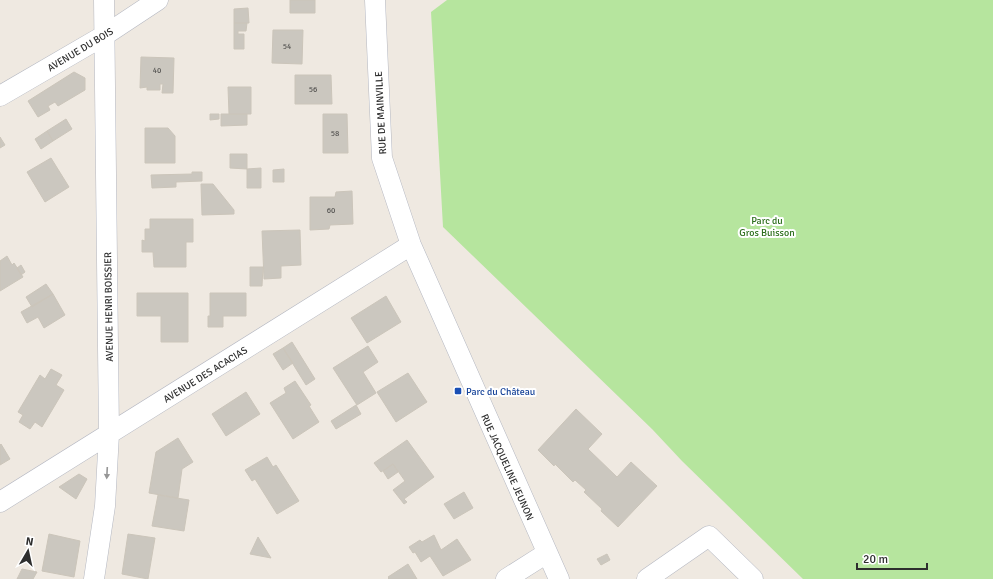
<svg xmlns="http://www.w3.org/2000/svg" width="993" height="579" viewBox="0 0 993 579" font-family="Signika,sans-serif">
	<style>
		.green { fill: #b6e59e }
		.building { fill: #cbc7bf; stroke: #cbc5ba }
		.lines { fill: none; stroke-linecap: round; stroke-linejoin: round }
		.street-casing { stroke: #b4b7c1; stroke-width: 21 }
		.street { stroke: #fff; stroke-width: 20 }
		.oneway { fill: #969696 }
		.transit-dot { fill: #1a4fb4; stroke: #fff; stroke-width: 1.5 }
		.labels { text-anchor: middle; stroke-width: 4; stroke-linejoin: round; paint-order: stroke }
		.number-label { font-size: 8px; fill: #555452 }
		.street-label { font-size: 10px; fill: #2e2e2e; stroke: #fff }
		.park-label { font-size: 10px; fill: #2c6e1b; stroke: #fff }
		.transit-label { font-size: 10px; fill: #164399; stroke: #fff; text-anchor: start }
	</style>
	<rect width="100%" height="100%" fill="#efe9e1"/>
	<path class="green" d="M447 0H993V579H803L682 461 652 429 443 227 431 12Z"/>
	<path class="building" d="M290 0H315V13H290Z
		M248 8 249 23H234V9Z
		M234 23H247L246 31H238V34H244V49H234Z
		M273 30H303L302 64 272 63Z
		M141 57 174 58 173 93H162L163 84H160V90H147V87L140 88Z
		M74 72 85 78V90L58 106 55 102 48 106 50 110 38 117 28 101Z
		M295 75H331L332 104H295Z
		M228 87H251V114H229Z
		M210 114H219V119L210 120Z
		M221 114H247V125L221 126Z
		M323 114H347L348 153H323Z
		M66 119 72 129 53 141 47 131Z
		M145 128H168L175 136V163H145Z
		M47 131 53 141 41 149 35 139Z
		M0 137 5 145 0 148Z
		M230 154H247V169L230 168Z
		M51 158 69 187 45 202 27 172Z
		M261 168V188H247V169Z
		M284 169V182H273V170Z
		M192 172H202V181L176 182V187L152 188 151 175 192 174Z
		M201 184H213L234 210V214L202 215Z
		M352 191 353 224 330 225 329 229 310 230V197H335L336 192Z
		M150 219H193V242H186V267H154L153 252H142V240L145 241V229H150Z
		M300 230 301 265 281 266V278L264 279 262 231Z
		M7 256 12 265 14 263 23 277 0 291V261Z
		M21 265 25 272 21 275 17 268Z
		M250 267H263L262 286H250Z
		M46 284 53 294 32 307 26 297Z
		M137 293H188V342H161V316H137Z
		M210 293H246V316H223V327H208V316H210Z
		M53 294 65 315 44 328 38 317 27 323 21 312Z
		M386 296 401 322 367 343 351 318Z
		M292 342 315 379 306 385 283 348Z
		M368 346 378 362 363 372 376 393 357 405 333 368Z
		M283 348 293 363 283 370 273 354Z
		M51 369 62 375 56 385 64 390 42 427 35 422 30 429 19 422 23 415 18 412 40 375 45 379Z
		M408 373 427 402 396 422 377 392Z
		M295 381 311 405 309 406 319 422 293 439 270 403 286 393 284 388Z
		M246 392 260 414 226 436 212 414Z
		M356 405 361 414 336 429 331 421Z
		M576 409 602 434 588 449 617 477 631 462 657 486 618 527 601 511 602 509 584 492 586 490 575 480 573 482 555 464 554 466 538 450Z
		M178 438 193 462 182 469 178 498 149 493 156 452Z
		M407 440 434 477 404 499 407 502 404 504 393 490 405 481 393 464 381 472 374 463Z
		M1 444 10 459 0 465V445Z
		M267 457 273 467 276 465 299 501 277 514 255 479 252 481 245 470Z
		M393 464 398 472 388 479 383 471Z
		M79 474 87 479 76 499 59 487Z
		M464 492 473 508 454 519 444 504Z
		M158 495 189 500 184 531 152 526Z
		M49 534 80 541 74 577 42 571Z
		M128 534 155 538 148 579 122 574Z
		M434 535 441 550 457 539 471 560 443 576 430 556 421 562 415 552 413 553 409 547 420 540 422 542Z
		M258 537 271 558 250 554Z
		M607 554 610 560 601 565 597 559Z
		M408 564 417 579H388L389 578 388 577Z
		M22 569 37 572 33 579H17Z"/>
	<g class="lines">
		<defs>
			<path id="street" d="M375 0 382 158 411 245 559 579
				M0 96 105 35 158 0
				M0 502 411 245
				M94 579 105 506 109 434 104 0
				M506 579 547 553
				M647 579 709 536 753 579"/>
		</defs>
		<use href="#street" class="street-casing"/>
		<use href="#street" class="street"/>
	</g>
	<defs><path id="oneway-solid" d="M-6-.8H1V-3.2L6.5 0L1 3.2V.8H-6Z"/></defs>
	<use class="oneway" href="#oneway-solid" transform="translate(107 473) rotate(93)"/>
	<rect class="transit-dot" x="454" y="387" width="8" height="8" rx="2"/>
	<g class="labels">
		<g class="number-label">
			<text x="287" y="49">54</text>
			<text x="157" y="73">40</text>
			<text x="313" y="92">56</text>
			<text x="335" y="136">58</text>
			<text x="331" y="213">60</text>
		</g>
		<g class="street-label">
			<text transform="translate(80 49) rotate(-31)" y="4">AVENUE DU BOIS</text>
			<text transform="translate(380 113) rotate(-93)" y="4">RUE DE MAINVILLE</text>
			<text transform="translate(108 307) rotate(-91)" y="4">AVENUE HENRI BOISSIER</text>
			<text transform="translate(205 374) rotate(-32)" y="4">AVENUE DES ACACIAS</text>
			<text transform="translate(508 467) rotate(66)" y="4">RUE JACQUELINE JEUNON</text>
		</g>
		<g class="park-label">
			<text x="767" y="224">Parc du<tspan x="767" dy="12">Gros Buisson</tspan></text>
		</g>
		<g class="transit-label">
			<text x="466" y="395">Parc du Château</text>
		</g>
	</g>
	<g transform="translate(28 551) rotate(9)" stroke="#ffffff" stroke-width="3" paint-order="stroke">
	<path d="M0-3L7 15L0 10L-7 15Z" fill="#2e2e2e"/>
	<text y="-6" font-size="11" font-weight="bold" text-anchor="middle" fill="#2e2e2e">N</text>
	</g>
	<path d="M857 563v6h70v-6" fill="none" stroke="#2e2e2e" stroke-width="2"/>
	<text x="863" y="563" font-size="12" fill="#2e2e2e" stroke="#ffffff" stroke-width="3" paint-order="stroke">20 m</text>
</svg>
